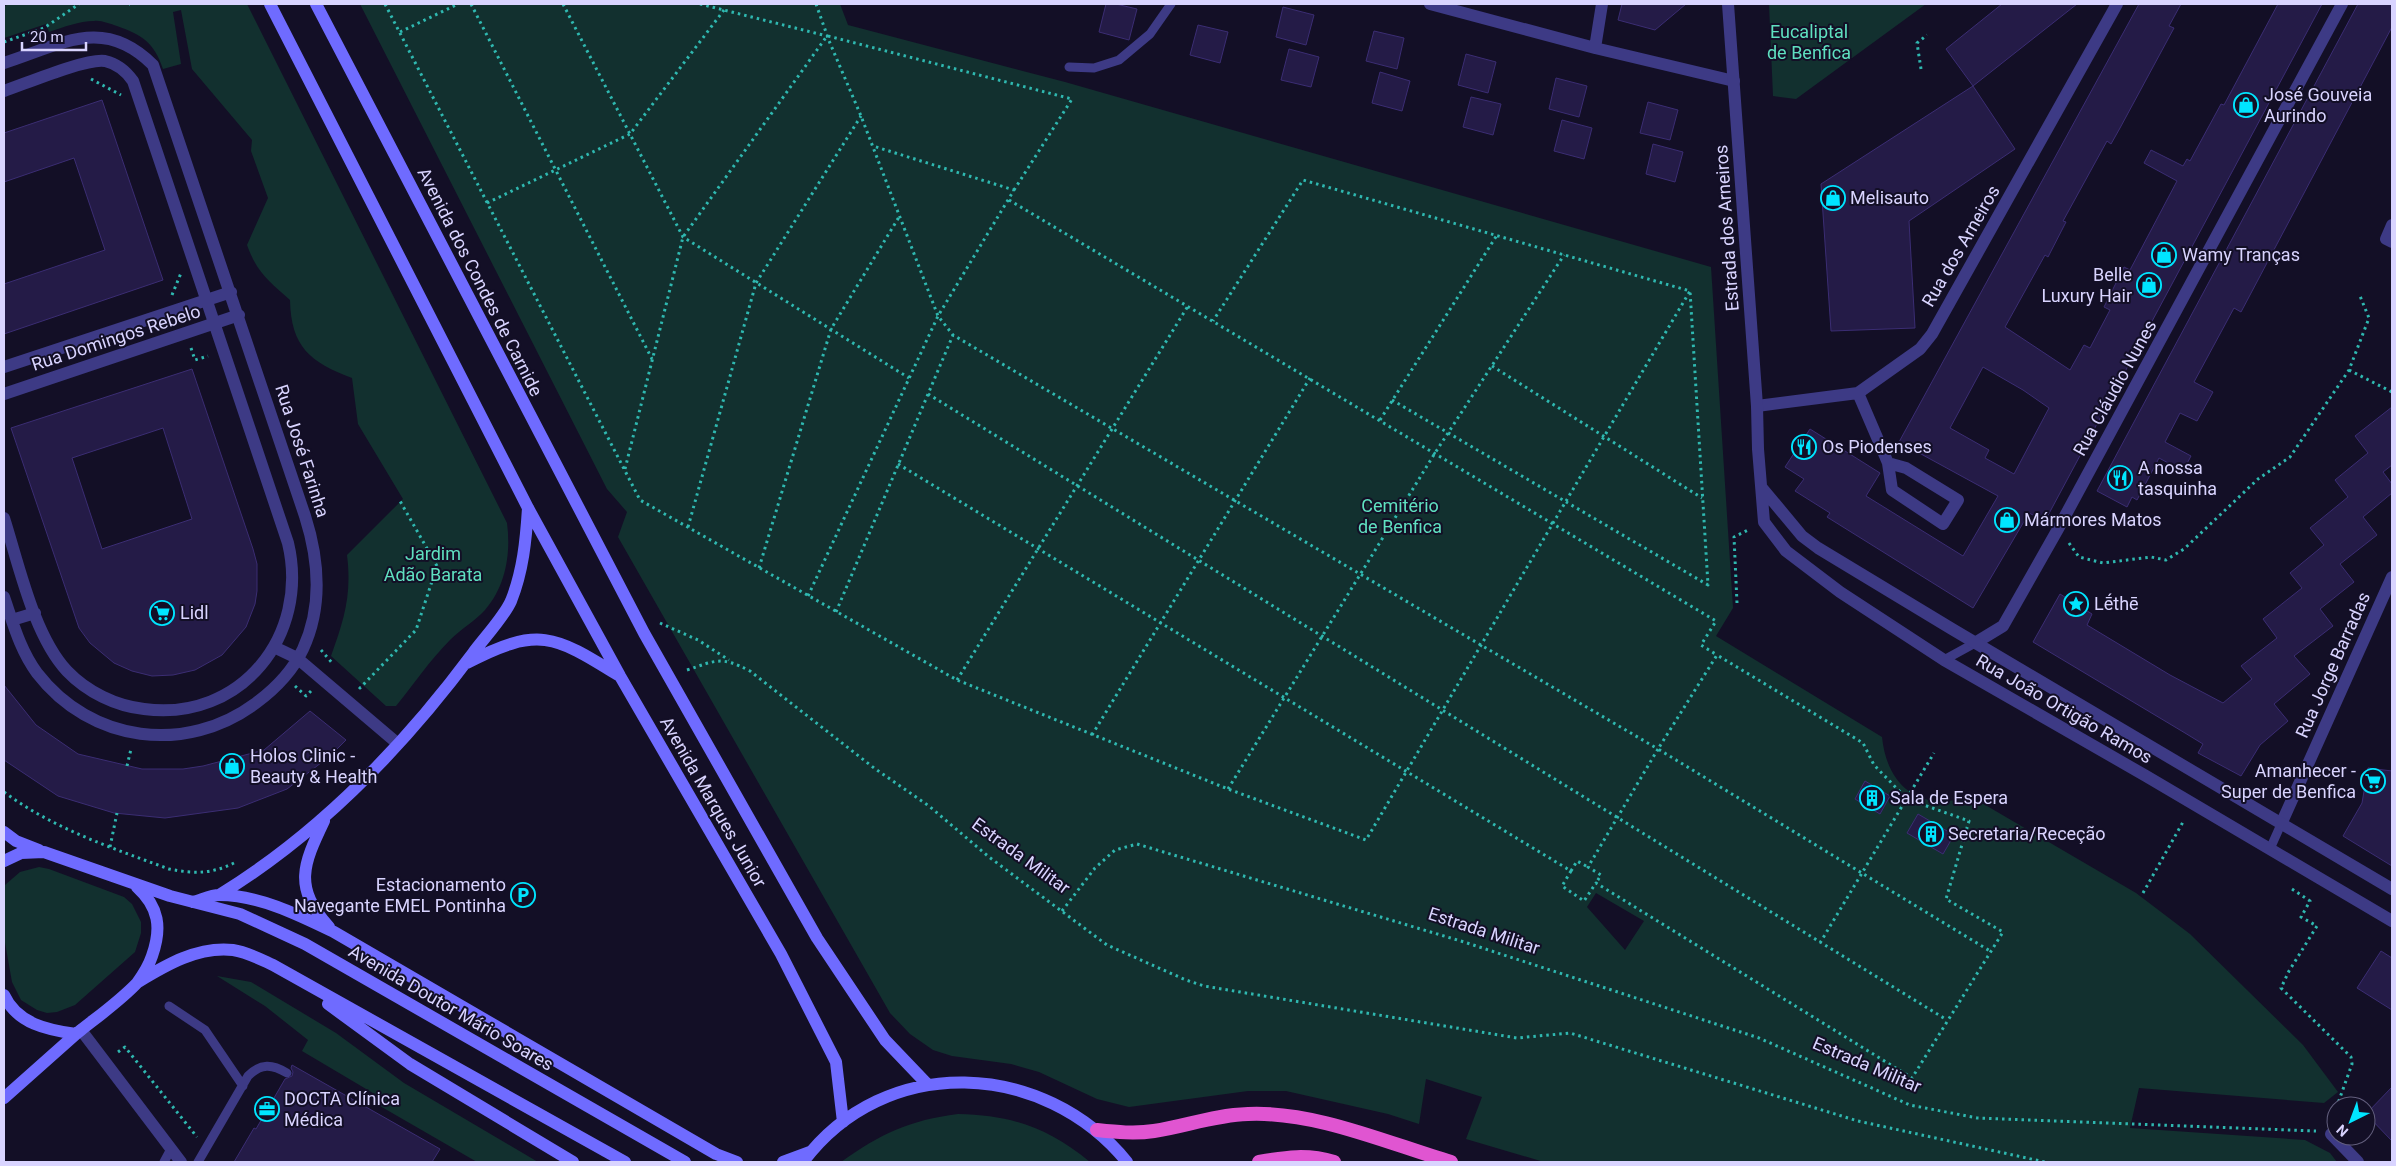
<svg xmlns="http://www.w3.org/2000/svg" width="2396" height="1166" viewBox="0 0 2396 1166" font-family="Roboto,sans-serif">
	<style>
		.green { fill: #12302f; fill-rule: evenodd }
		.building { fill: #241b47; stroke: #3b2d73; fill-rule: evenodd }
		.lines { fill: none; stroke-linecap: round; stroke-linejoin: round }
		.path { stroke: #2fb8b0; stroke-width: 3; stroke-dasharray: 2.5 4; stroke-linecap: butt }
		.service { stroke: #3d3a85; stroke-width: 9 }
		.minor { stroke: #3d3a85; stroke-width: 12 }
		.tertiary { stroke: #3d3a85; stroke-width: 12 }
		.secondary { stroke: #6f6bff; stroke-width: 12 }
		.trunk { stroke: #e055d1; stroke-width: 14 }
		.labels { text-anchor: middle; stroke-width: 4; stroke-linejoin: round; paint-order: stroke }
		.park-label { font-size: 18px; fill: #5fe0c0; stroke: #130f26 }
		.poi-label { font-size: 18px; fill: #d9d4ff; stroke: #130f26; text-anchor: start }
		.street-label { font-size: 18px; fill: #d9d4ff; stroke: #130f26 }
	</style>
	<rect width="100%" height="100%" fill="#130f26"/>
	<path class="green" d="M8 4H247L507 523C511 553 506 586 485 610 475 621 461 629 450 640 430 660 414 684 396 706H386L331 656C344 620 352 595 347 555L403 499 358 424 352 378C310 362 291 347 290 300 269 281 257 273 247 245L268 198 251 151 252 140 192 69 181 10 173 12 181 64 163 69C154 42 142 35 117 26 110 24 101 20 94 21 79 21 64 27 49 32L46 24 4 38V7Z
		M360 4H840L848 25 1065 82 1711 267 1733 608 1716 636 1882 737C1887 787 1921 813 1970 796L2136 893 2190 934 2303 1045 2338 1092 2324 1103 2139 1088 2130 1128 2305 1140 2330 1153 2337 1162H1544L1466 1139 1482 1097 1426 1079 1419 1124 1388 1114 1286 1091H1248L1129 1107 1097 1099 1039 1072 1011 1064 952 1056 933 1050 910 1034 890 1013 618 537 627 512 607 489ZM1596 893 1644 921 1625 950 1587 907Z
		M1769 4H1926L1796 99 1773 96Z
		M39 867 49 869 124 897 132 904 141 922V933L135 952 75 1005 57 1012 47 1013 37 1010 21 1000 12 982 4 937 5 885 20 872Z
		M217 976 251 982 336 1033 404 1083 538 1162H477L380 1106 383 1099 302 1051 308 1040 265 1006Z
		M958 1114C1012 1115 1048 1128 1090 1162H841C880 1134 910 1120 958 1114Z"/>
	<path class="building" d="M1106 4H1116L1137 9 1129 40 1099 32Z
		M1622 4H1686L1655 30 1618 20Z
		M2002 4H2077L1973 86 1946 49Z
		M2139 4H2181L2169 26 2174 28 2120 128 2111 144 2107 141 2063 221 2066 222 2048 257 2045 255 2005 327 2070 370 2084 345 2090 348 2110 310 2104 307 2124 267 2130 270 2177 181 2144 163 2151 150 2183 166 2187 159 2190 161 2221 104 2224 105 2278 4H2322L2045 521 2029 513 1973 608 1827 517 1830 513 1795 491 1804 479 1785 467 1810 429 1880 473 1866 496 1963 556 1998 496 1899 442ZM1983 367 2023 390 2049 408 2014 474 1985 458 1989 450 1950 428Z
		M2358 4H2392V27L2241 312 2234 308 2194 382 2213 392 2197 421 2180 413 2165 442 2191 456 2183 471 2159 458 2137 500 2132 497 2127 507 2097 491Z
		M1283 7 1314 15 1306 45 1276 37Z
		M1198 25 1228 32 1220 63 1190 55Z
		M1374 31 1404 38 1397 69 1366 61Z
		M1289 49 1319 57 1311 87 1281 80Z
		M1466 54 1496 62 1488 93 1458 85Z
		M1380 72 1410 81 1402 111 1372 103Z
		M1556 78 1587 86 1579 117 1549 109Z
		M1973 86 2015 149 1909 221 1915 328 1831 331 1821 184Z
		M1471 97 1501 104 1493 135 1463 127Z
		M102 100 163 280 4 334V284L105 250 74 158 4 182V133Z
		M1648 102 1678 110 1670 140 1640 133Z
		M1562 120 1592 128 1584 159 1554 151Z
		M1653 144 1683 152 1675 182 1646 174Z
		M192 369 253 549 257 564V591L255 604 246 627 222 655 195 670 173 675 152 676 132 671 114 663 90 643 79 628 11 428ZM163 428 192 519 102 549 72 458Z
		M2392 407V465L2383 472 2392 484V493L2363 517 2377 535 2340 564 2354 582 2320 609 2333 626 2294 656 2310 674 2274 704 2288 721 2260 745 2241 776 2198 753 2203 744 2185 733 2033 642 2060 594 2092 614 2087 625 2170 675 2223 703 2252 679 2241 666 2277 638 2263 619 2302 588 2290 573 2324 545 2310 528 2348 497 2335 480 2368 453 2355 436Z
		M4 685 36 725 78 754 142 769H183L203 766 264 750 310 711 346 740 330 756 287 789 238 808 165 818 114 813 58 796 4 760Z
		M2368 768 2392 771V866L2343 836 2362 803Z
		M1865 781 1890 796 1880 814 1855 799Z
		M1918 814 1954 835 1943 854 1907 833Z
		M2381 951 2392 958V1010L2357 988Z
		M292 1065 440 1149 432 1162H234L254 1128 256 1129 285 1079 292 1076 293 1072 291 1068Z
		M2392 1087V1141L2366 1114Z"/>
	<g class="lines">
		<path class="path" d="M129 4H130
			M385 4 640 500 957 680 1228 789 1366 840 1690 291 1303 180 1213 321
			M471 4 652 359
			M563 4 683 237 909 378
			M700 4 827 36 861 116 938 316 953 335 1658 749 1588 867 1601 875 1596 883
			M816 4 827 35
			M400 32 458 4
			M828 36 1072 99 1014 190
			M4 42 44 28 79 4
			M1921 69 1917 43 1927 35
			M91 79 121 95
			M1009 200 1716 621 1701 645 1717 655
			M487 203 630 134 724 10
			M172 295 181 273
			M191 348 195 360 208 356
			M1492 366 1702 498
			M2349 370 2392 392
			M928 394 1947 1020
			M1392 400 1708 585 1690 291
			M1380 420 1497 235
			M898 464 1571 871 1562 886 1584 901 1596 883 1912 1078 2003 932 1946 899 1969 821 1907 799 1874 765 1863 743 1717 655 1658 749 1990 951
			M625 469 683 237 827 36
			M688 527 756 283 861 116
			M2069 543 2079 557 2103 563 2151 557 2166 560 2184 549 2258 479 2290 457 2349 370 2369 318 2360 296
			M759 568 831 329 899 217
			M808 596 938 316 1014 190 873 146
			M1737 603 1734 537 1750 529
			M836 612 953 335
			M660 623 698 640 729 660
			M321 650 333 664
			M687 670C717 660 721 656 750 671L874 768 929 806 989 857 1107 945 1186 980 1204 986 1517 1038 1570 1033 1858 1121 2045 1162
			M957 680 1188 306
			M295 686 306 696 311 691
			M359 687 360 688 416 630 437 566 400 501
			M1092 735 1310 378
			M127 766 131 749
			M1228 789 1435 453 1564 255
			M4 792C54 829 112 848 169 869 195 874 211 874 234 863
			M110 847 117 813
			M1571 871 1577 861 1588 867
			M2292 889 2310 901 2301 917 2317 926 2289 971 2281 988 2351 1057 2352 1064 2337 1106
			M2143 893 2183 822
			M1062 911 1095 868 1115 850 1137 844 1464 942 1759 1038 1910 1105 1977 1118 2316 1131
			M1820 943 1934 753
			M118 1052 125 1047 197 1137
			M2334 1119 2336 1111"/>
		<path class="service" d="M1069 67 1094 68 1119 60 1150 34 1171 4
			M1944 660 1975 643
			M2270 849 2282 822
			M169 1006 205 1030 243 1086
			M164 1162 171 1149
			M198 1162 248 1076C261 1063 272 1064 287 1073"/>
		<path class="minor" d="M1430 4 1595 48 1734 81
			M1595 48 1602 4
			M4 63C61 45 103 15 153 65L305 516C319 560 323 606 303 649 293 670 275 689 256 703 186 755 91 743 37 673 20 650 13 623 4 597
			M4 91C25 84 86 58 105 61 118 64 126 71 133 81L288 543C310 635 241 722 144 709 116 706 87 692 67 671 34 636 19 565 4 518
			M2392 225 2386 239 2392 242
			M4 367 231 292
			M1858 393 1888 463 1892 490 1943 524 1958 500 1906 468 1888 463
			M4 394 239 315
			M1757 406 1858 393 1920 349 1932 334 2117 4
			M12 620 35 613
			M1975 643 2003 626 2058 529 2342 4
			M274 647 297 658 397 743
			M2282 822 2392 577
			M81 1030 181 1162
			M2331 1134 2358 1162"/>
		<path class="tertiary" d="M1728 4 1757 406 1758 449 1764 522 1786 551 1840 592 1944 660 2146 776 2392 921
			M1762 488 1802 536 1818 548 1952 629 2392 889"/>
		<path class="secondary" d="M270 4 528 508 620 676 781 954 836 1062 843 1122
			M316 4 644 633 817 938 885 1040 928 1085
			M467 663C538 626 554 635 618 675
			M324 821C303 865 293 887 329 927
			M4 832 16 841 39 850
			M4 861 21 853 44 852 170 896 240 914 305 944 685 1162
			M219 895C319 834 403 747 473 653 484 638 504 617 511 601 523 571 526 540 528 508
			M193 902C201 900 211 895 219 895 259 895 299 915 334 932L716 1154 737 1162
			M138 982C166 965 198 946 233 950 247 952 260 959 273 965L625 1162
			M4 995C17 1024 48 1030 76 1034L81 1030C100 1015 121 1000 137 983 143 975 149 965 152 956 162 928 159 907 137 887
			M328 1004 410 1064 573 1162
			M4 1098 76 1034
			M783 1162 810 1152
			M803 1162C885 1052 1044 1060 1127 1162"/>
		<path class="trunk" d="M1097 1130C1116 1132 1135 1134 1154 1131 1186 1126 1215 1115 1248 1114 1315 1111 1387 1143 1451 1162
			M1259 1162C1286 1157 1308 1154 1334 1162"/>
	</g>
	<defs>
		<symbol id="shop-ring" viewBox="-11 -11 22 22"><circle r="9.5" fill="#130f26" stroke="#00e5ff" stroke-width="1.5"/><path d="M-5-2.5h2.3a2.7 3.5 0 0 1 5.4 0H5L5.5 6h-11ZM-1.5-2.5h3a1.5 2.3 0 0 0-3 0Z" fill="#00e5ff"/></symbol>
		<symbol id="restaurant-ring" viewBox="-11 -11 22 22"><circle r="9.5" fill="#130f26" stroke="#00e5ff" stroke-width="1.5"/><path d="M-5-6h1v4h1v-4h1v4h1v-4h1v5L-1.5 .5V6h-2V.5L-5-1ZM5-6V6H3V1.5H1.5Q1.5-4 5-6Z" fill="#00e5ff"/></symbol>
		<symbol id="sight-ring" viewBox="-11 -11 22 22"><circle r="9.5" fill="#130f26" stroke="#00e5ff" stroke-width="1.5"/><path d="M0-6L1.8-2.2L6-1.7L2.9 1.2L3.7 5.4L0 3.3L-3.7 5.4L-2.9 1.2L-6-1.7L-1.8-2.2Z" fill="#00e5ff"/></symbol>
		<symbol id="supermarket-ring" viewBox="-11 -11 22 22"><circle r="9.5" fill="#130f26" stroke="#00e5ff" stroke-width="1.5"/><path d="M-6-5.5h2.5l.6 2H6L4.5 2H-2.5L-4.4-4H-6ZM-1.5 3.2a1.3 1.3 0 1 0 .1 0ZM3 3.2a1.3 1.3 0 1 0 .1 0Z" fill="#00e5ff"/></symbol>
		<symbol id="building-ring" viewBox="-11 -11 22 22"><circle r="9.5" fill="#130f26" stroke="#00e5ff" stroke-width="1.5"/><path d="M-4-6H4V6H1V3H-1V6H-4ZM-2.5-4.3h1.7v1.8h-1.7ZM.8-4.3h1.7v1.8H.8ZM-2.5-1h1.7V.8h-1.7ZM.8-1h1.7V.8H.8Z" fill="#00e5ff"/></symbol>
		<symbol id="parking-ring" viewBox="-11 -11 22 22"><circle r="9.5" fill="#130f26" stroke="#00e5ff" stroke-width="1.5"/><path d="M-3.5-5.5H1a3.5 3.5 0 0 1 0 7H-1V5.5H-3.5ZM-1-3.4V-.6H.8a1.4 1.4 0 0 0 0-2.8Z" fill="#00e5ff"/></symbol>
		<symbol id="office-ring" viewBox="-11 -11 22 22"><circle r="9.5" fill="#130f26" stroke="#00e5ff" stroke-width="1.5"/><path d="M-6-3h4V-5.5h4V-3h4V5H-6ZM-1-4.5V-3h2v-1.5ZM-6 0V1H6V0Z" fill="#00e5ff"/></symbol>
	</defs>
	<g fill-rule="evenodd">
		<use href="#shop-ring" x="2232" y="91" width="28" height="28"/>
		<use href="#shop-ring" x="1819" y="184" width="28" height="28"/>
		<use href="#shop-ring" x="2150" y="241" width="28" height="28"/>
		<use href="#shop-ring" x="2135" y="271" width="28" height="28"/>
		<use href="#restaurant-ring" x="1790" y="433" width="28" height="28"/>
		<use href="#restaurant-ring" x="2106" y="464" width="28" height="28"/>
		<use href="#shop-ring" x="1993" y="506" width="28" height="28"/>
		<use href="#sight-ring" x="2062" y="590" width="28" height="28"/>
		<use href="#supermarket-ring" x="148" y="599" width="28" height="28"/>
		<use href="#shop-ring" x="218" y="752" width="28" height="28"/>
		<use href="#supermarket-ring" x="2359" y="767" width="28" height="28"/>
		<use href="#building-ring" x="1858" y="784" width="28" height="28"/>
		<use href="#building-ring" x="1917" y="820" width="28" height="28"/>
		<use href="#parking-ring" x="509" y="881" width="28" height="28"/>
		<use href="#office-ring" x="253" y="1095" width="28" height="28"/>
	</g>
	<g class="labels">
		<g class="park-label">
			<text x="1809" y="38">Eucaliptal<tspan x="1809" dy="21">de Benfica</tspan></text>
			<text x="1400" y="512">Cemitério<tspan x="1400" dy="21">de Benfica</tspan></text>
			<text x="433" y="560">Jardim<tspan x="433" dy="21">Adão Barata</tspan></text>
		</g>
		<g class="poi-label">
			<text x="2264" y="101">José Gouveia<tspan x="2264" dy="21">Aurindo</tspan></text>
			<text x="1850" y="204">Melisauto</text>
			<text x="2182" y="261">Wamy Tranças</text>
			<text x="2132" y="281" text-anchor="end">Belle<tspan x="2132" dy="21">Luxury Hair</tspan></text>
			<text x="1822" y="453">Os Piodenses</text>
			<text x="2138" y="474">A nossa<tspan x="2138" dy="21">tasquinha</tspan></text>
			<text x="2024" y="526">Mármores Matos</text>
			<text x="2094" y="610">Lḗthē</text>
			<text x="180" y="619">Lidl</text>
			<text x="250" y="762">Holos Clinic -<tspan x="250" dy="21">Beauty &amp; Health</tspan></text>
			<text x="2356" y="777" text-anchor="end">Amanhecer -<tspan x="2356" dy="21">Super de Benfica</tspan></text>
			<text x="1890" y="804">Sala de Espera</text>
			<text x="1948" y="840">Secretaria/Receção</text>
			<text x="506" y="891" text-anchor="end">Estacionamento<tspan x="506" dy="21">Navegante EMEL Pontinha</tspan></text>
			<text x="284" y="1105">DOCTA Clínica<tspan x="284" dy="21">Médica</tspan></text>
		</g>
		<g class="street-label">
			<text transform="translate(1727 228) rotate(-94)" y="6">Estrada dos Arneiros</text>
			<text transform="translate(1961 246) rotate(-60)" y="6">Rua dos Arneiros</text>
			<text transform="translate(480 282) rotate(63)" y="6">Avenida dos Condes de Carnide</text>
			<text transform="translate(116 338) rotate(-18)" y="6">Rua Domingos Rebelo</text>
			<text transform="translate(2115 388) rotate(-61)" y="6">Rua Cláudio Nunes</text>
			<text transform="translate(302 451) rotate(72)" y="6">Rua José Farinha</text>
			<text transform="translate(2333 665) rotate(-66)" y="6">Rua Jorge Barradas</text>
			<text transform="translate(2064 709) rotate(30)" y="6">Rua João Ortigão Ramos</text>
			<text transform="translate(713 802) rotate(60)" y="6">Avenida Marques Junior</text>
			<text transform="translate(1021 856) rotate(36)" y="6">Estrada Militar</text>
			<text transform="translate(1484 931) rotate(18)" y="6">Estrada Militar</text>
			<text transform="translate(451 1008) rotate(30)" y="6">Avenida Doutor Mário Soares</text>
			<text transform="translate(1867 1065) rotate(23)" y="6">Estrada Militar</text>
		</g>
	</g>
	<rect width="2396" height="1166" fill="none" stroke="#d9d4ff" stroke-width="10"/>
	<g transform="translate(2351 1121) rotate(222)"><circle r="24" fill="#130f26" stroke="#625e7d"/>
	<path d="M0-4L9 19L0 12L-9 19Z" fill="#00e5ff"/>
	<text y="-8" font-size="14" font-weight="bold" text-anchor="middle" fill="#d9d4ff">N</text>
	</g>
	<path d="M22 42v8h64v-8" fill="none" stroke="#d9d4ff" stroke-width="2.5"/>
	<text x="30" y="42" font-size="15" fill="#d9d4ff" stroke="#130f26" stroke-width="4" paint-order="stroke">20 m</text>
</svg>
